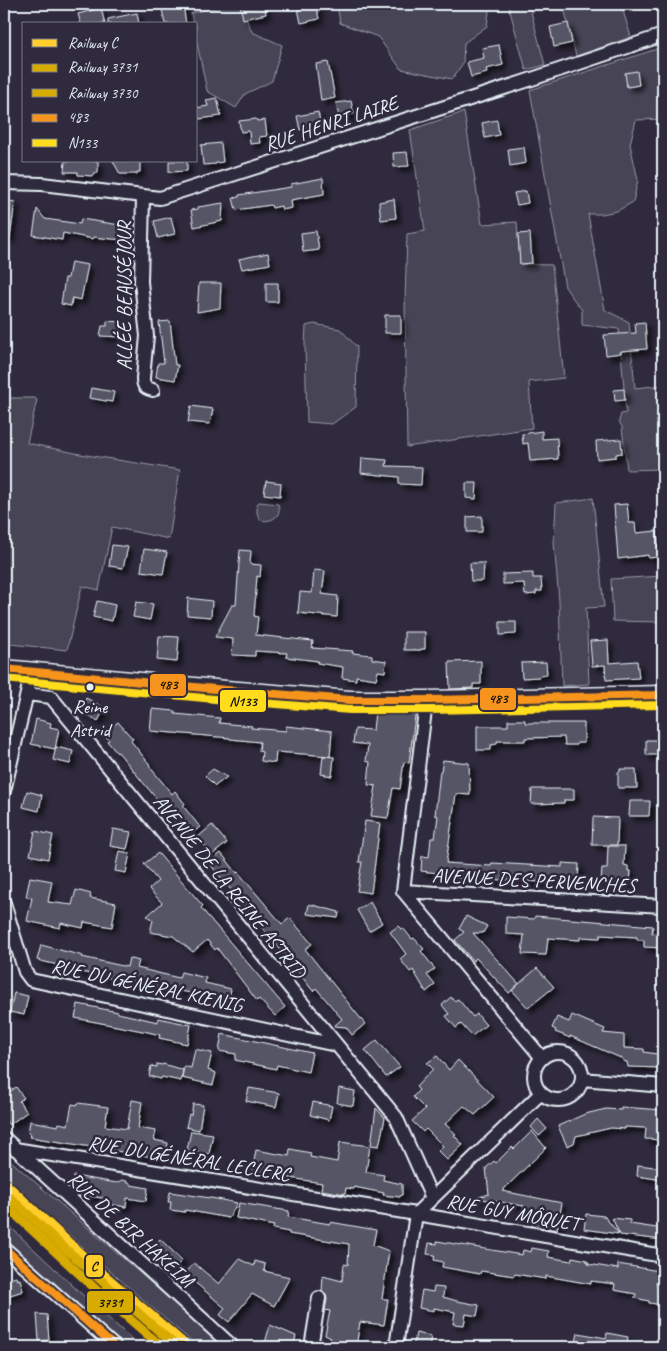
<svg xmlns="http://www.w3.org/2000/svg" width="667" height="1351" viewBox="0 0 667 1351" font-family="Caveat,sans-serif">
	<style>
		.green { fill: #464455; stroke: #979aa6 }
		.building { fill: #575565; stroke: #e8f1f8; filter: url(#shadow) }
		.lines { fill: none; stroke-linecap: round; stroke-linejoin: round }
		.street-casing { stroke: #e8f1f8; stroke-width: 16 }
		.secondary-casing { stroke: #e8f1f8; stroke-width: 21 }
		.street { stroke: #2f2a3d; stroke-width: 12 }
		.secondary { stroke: #2f2a3d; stroke-width: 18 }
		.bus-1-casing { stroke: #2f2a3d; stroke-width: 11 }
		.bus-2-casing { stroke: #2f2a3d; stroke-width: 11 }
		.bus-1 { stroke: #f7941d; stroke-width: 8 }
		.bus-2 { stroke: #ffdc1c; stroke-width: 8 }
		.rail-1-casing { stroke: #2f2a3d; stroke-width: 12 }
		.rail-2-casing { stroke: #2f2a3d; stroke-width: 12 }
		.rail-3-casing { stroke: #2f2a3d; stroke-width: 12 }
		.rail-1 { stroke: #ffcd2c; stroke-width: 9 }
		.rail-2 { stroke: #d8ab00; stroke-width: 9 }
		.rail-3 { stroke: #d8ab00; stroke-width: 9 }
		.bus-dot { fill: #e8f1f8; stroke: #2f2a3d; stroke-width: 2 }
		.labels { text-anchor: middle; stroke-width: 5; stroke-linejoin: round; paint-order: stroke }
		.bus-label { font-size: 19px; fill: #e8f1f8; stroke: #2f2a3d }
		.street-label { font-size: 20px; fill: #e8f1f8; stroke: #2f2a3d }
		.line-badge { stroke: #2f2a3d; stroke-width: 2 }
		.pale-badge-label { font-size: 14px; text-anchor: middle; font-weight: bold; fill: #111 }
	</style>
	<defs>
		<filter id="shadow"><feDropShadow dx="4.5" dy="4.5" stdDeviation="2.5" flood-color="#0009"/></filter>
	</defs>
	<rect width="100%" height="100%" fill="#2f2a3d"/>
	<filter id="ink" filterUnits="userSpaceOnUse"><feTurbulence type="fractalNoise" baseFrequency=".02" numOctaves="2"/><feDisplacementMap in="SourceGraphic" scale="10" xChannelSelector="R" yChannelSelector="G"/><feConvolveMatrix kernelMatrix="1 2 1 2 8 2 1 2 1" color-interpolation-filters="sRGB"/></filter>
	<g filter="url(#ink)">
		<path class="green" d="M233 4H240L252 32 282 45 272 81 245 94 236 108 207 91 196 38V24H193L191 13Z
			M337 4H490L487 26 464 43 463 63 452 79 401 69 378 37 340 23Z
			M508 4H529L545 65 526 70Z
			M563 4H621L631 37 576 56Z
			M663 47V119L636 120 630 144 638 180 633 202 617 211 602 214H588L605 310 629 322 635 388 663 385V469L627 470 622 427 619 421 621 414 626 413 619 329 582 325V310L572 297 565 287 530 90Z
			M464 112 482 224 517 222 520 264 552 265 564 378 529 382 532 428 407 447 405 301 407 234 425 231 410 130Z
			M314 324 340 329 357 347 356 407 332 424 307 422 305 344 306 326Z
			M4 398H35L37 400 27 443 80 454 180 470 169 539 112 527 99 590 82 586 67 650 10 644 7 659 4 658Z
			M593 498 604 607 586 608 589 684 562 686 559 601 554 542 556 503Z
			M259 502 278 504C283 516 271 523 260 520L257 513V504Z
			M663 576V622L613 621 611 579Z
			M4 1155 225 1347H198C132 1291 67 1234 4 1175Z
			M4 1221 89 1301 141 1347H124L63 1295 4 1240Z"/>
		<path class="building" d="M240 4H264L266 14 243 19Z
			M297 4H316L319 19 301 23Z
			M183 5 186 24H165L162 9Z
			M101 8 105 24H81L78 14Z
			M137 13 139 24H108V19Z
			M568 23 572 43 554 47 550 27Z
			M499 45 503 65 486 69 487 73 471 77 467 62 484 58 482 48Z
			M328 62 335 98 321 101 316 64Z
			M637 71 639 85 627 87 625 73Z
			M217 98 221 116 199 119 196 108 208 106 206 100Z
			M351 101 354 114 339 117 336 103Z
			M318 112 321 126 300 130 297 116Z
			M256 119 257 121 265 120 267 136 259 137 260 143 250 144 249 131 241 132 239 121Z
			M497 120 499 135 485 138 482 123Z
			M221 143 223 162 216 163V164L203 165 201 145Z
			M524 147 526 163 510 166 508 149Z
			M407 152 409 166 394 167 393 153Z
			M65 161H98V173H94V176L78 175V172H64Z
			M113 161H140V172H137V174H120Z
			M169 161H187V171L169 172Z
			M323 178 324 194 291 200 292 208 282 210 281 206 272 208 271 205 236 210 233 198 239 197V195L291 187V184Z
			M526 191 528 203 517 205 514 193Z
			M394 199 396 218 381 220 379 202Z
			M4 200 15 202 10 238H4Z
			M223 203 222 221 194 227 191 210 198 209V207Z
			M37 209 45 219 80 224 81 219 133 227 131 241 93 237V239L63 233 62 240 33 235Z
			M171 217 175 234 158 238 154 221Z
			M316 231 319 250 303 252 301 233Z
			M530 233 532 263 520 264 518 234Z
			M268 253 270 264 242 269 239 259Z
			M71 262 88 265 81 300 72 298 71 306 61 304 65 278H68Z
			M199 283H221L220 308 197 312Z
			M266 283H278V302H266Z
			M385 315H401V333H385Z
			M107 321 122 322 121 337 100 336 102 326H107Z
			M170 321 175 365H178L175 380 156 377 158 363H164L159 322Z
			M645 322 647 349 621 351V353L606 355 604 335 636 333 635 323Z
			M91 388 114 392 112 402 89 398Z
			M624 389 625 400 615 401 614 390Z
			M191 406 213 409 210 424 188 422Z
			M542 431V439L557 438 558 459 530 461 528 443 523 444 522 434Z
			M621 439 622 453 616 454V457L597 459 596 441Z
			M362 458 387 460 386 466 422 467 421 485 399 484V477L361 473Z
			M266 481 281 483 280 496 264 494Z
			M466 483H477L476 499 466 498Z
			M627 504 629 523H635L636 533 657 531 659 557 648 558V555L618 559 614 505Z
			M482 516V532H467V517Z
			M112 545 128 547 123 568 109 566Z
			M144 549 167 552 163 574 141 571Z
			M240 550 251 551 250 564 261 565 260 577 257 576 254 616 258 617 256 635 313 641 312 648 353 651 352 653 372 655V659L386 661 385 672 378 671 376 679 356 676V680L342 678 343 667 317 663 318 661 286 657 287 653 255 651V656L232 655 233 639 215 637 232 605H236Z
			M470 563H484L483 581H471Z
			M314 570 325 571 322 594 338 596 337 617 298 613 300 592 312 593Z
			M533 573V578H541L542 591H536V594L525 595 524 583 503 584V574Z
			M188 598 212 601 211 617 187 615Z
			M97 601 115 605 112 621 93 617Z
			M136 602 153 604 150 620 133 617Z
			M500 622H516V634L500 635Z
			M404 632H425V649H421V650H404Z
			M159 636 179 637 177 662 157 660Z
			M608 640 609 663 637 661 639 678 606 680 605 665 592 666 590 641Z
			M481 661V684H473V688L450 689 449 662Z
			M546 662 547 675 539 676V677L522 678 521 663Z
			M86 698 105 708 98 721 80 711Z
			M152 709 175 711V714L220 718 219 723 252 726 251 728 286 731V726L332 731 330 756 276 752 275 763 261 761 262 752 259 751 260 742 230 739V738L150 731Z
			M411 711 415 716 409 763 404 762 400 789 393 788 388 818 371 816 376 786 368 785 370 762 366 761 368 745 353 743 355 729 373 730 375 712Z
			M36 719 51 723 50 727 59 729 55 749 31 744Z
			M508 720H525V723H584V743H577V745H565L564 737 525 738V741H497V744L491 745V750H477V726H508Z
			M118 722 133 739 131 741 150 765 149 766 172 794 175 791 185 804 183 806 200 827 188 837 118 752 117 753 107 741 109 740 103 734Z
			M646 740H658V755H646Z
			M56 747 73 751 70 764 53 760Z
			M323 756 334 757 332 776 321 774Z
			M443 760 469 763 470 795 456 794 446 863 491 866 492 863 562 867V863L579 864 578 881 542 879V882L483 879V881H471V879L447 878V874L421 871 422 856 429 857 431 838H435L438 816 435 815 440 771H441Z
			M213 769 227 777 215 786 205 776Z
			M620 769H636L637 788H618V772H620Z
			M532 789H574V800H564V803L531 804Z
			M27 791 42 795 39 811 23 807Z
			M630 801H650L649 816H629Z
			M593 817 618 818 617 845H592Z
			M365 821 380 823 371 893 357 891 362 862H359Z
			M212 825 227 843 212 855 198 837Z
			M113 829 131 832 127 849 110 846Z
			M35 831 53 835 48 859 30 855Z
			M608 846H625L624 865 628 866V871H631L630 883 601 881 602 869H607Z
			M119 851 130 853 126 873 115 871Z
			M158 853 203 906 201 908 285 1007 275 1016 259 999 257 1001 217 948 215 950 207 940 193 952 173 936 150 932 153 920 147 916 162 903 149 889 158 881 144 864Z
			M221 853 237 873 238 872 282 924 290 918 312 944 305 949 365 1024 352 1035 346 1027 334 1026 342 1019 316 988 313 991 269 935H268L209 863Z
			M30 877 52 881 48 902 72 905 76 890 91 894 90 898 116 903 112 927 84 922 83 928 61 923 60 928 27 921 32 898 26 897Z
			M370 902 382 923 369 931 357 910Z
			M309 904 339 912 338 918 307 914Z
			M466 916 487 926 483 933H473L519 984 509 993 476 958 473 961 455 940 464 932 459 929Z
			M535 916 653 926 652 933 663 934V948L644 947V940H637V937L600 935V938L580 937V940L548 938 546 955 522 954 524 935 506 934V917L534 919Z
			M398 926 401 929 403 928 412 939 414 938 424 949 421 951 435 969 427 975 435 985 426 992 413 970 410 972 400 959 406 954 390 932Z
			M41 945 83 956 82 957 127 967 129 958 139 961 137 968 179 978 181 972 206 978 205 983 231 989 228 1003 209 999 210 997 161 987 160 991 143 987 123 982V981L66 969V967L37 960Z
			M537 968 554 987 528 1008 512 990Z
			M14 993 28 996 24 1015 10 1012Z
			M451 997 454 1001 458 999 473 1017 477 1014 486 1025 472 1036 461 1024 456 1028 446 1016 449 1014 442 1005Z
			M78 1004 118 1012V1013L158 1022V1018L191 1025 187 1044 159 1038 160 1035 148 1032 75 1018Z
			M572 1015 605 1029 603 1033 624 1035V1048L644 1049V1052L663 1055V1068L628 1067 627 1062 623 1061V1059L570 1036V1038L563 1035 555 1032 556 1030 552 1028 557 1017 569 1022Z
			M222 1034 312 1053 308 1072 277 1065 276 1069 235 1060 236 1054 219 1051Z
			M377 1040 400 1067 386 1077 365 1050Z
			M195 1049 212 1053 208 1070 216 1073 213 1085 182 1078 184 1066 191 1068Z
			M437 1056 449 1070 458 1060 494 1097 475 1115 464 1106 445 1124 456 1134 454 1135 463 1145 447 1160 438 1151 443 1146 426 1129 423 1132 412 1121 425 1109 413 1097 419 1090 416 1087 433 1069 427 1063Z
			M157 1064 162 1065 163 1064 183 1070 181 1081 162 1077 161 1079 149 1076 151 1066 157 1067Z
			M16 1087 24 1098 19 1101 27 1112 9 1125 4 1118V1096Z
			M249 1088 279 1093 276 1107 246 1101Z
			M339 1088 355 1091 353 1106 337 1103Z
			M132 1100 142 1102 138 1128 156 1131 154 1140 168 1143 165 1159 30 1137 31 1134 28 1133 30 1121 58 1126 59 1123 68 1125 72 1104 77 1105 78 1103 108 1107 105 1126 127 1129Z
			M313 1102 332 1106 329 1120 310 1115Z
			M193 1104 203 1105 199 1130 186 1127 189 1114 191 1115Z
			M621 1107 663 1110V1140L645 1139 646 1128 625 1127V1129L611 1128 576 1136 574 1143 567 1146 558 1126 585 1114 606 1109 621 1110Z
			M376 1108 385 1118 379 1146 371 1145Z
			M538 1119 547 1129 539 1136 531 1127Z
			M191 1131 213 1134 209 1154 187 1150Z
			M532 1131 546 1148 502 1191 562 1203 557 1230 532 1226 533 1221 521 1219 524 1206 476 1198 489 1194 486 1168 494 1161 496 1163 512 1147 514 1149Z
			M340 1142 370 1146 366 1172 384 1175 383 1180 402 1184V1195H401L400 1197 383 1195 384 1193 354 1187V1189L346 1188 345 1194 321 1190 322 1183 252 1172 256 1150 289 1156 290 1149 311 1153 310 1157 337 1162Z
			M638 1165 663 1168V1180L637 1176Z
			M74 1176 117 1183 123 1180 129 1182 131 1185 148 1188 146 1201 127 1198 126 1207 107 1204 110 1199 79 1195 72 1189Z
			M170 1192 217 1199 237 1203 229 1218 185 1210V1212L170 1210 171 1202H168Z
			M239 1203 289 1211 288 1217 330 1224V1222L376 1230 373 1245 389 1251 382 1299H388L384 1325 360 1322 356 1347H326L331 1338 325 1335 330 1311 325 1310 327 1299 326 1295 322 1291 323 1276 342 1281 344 1264 348 1265 349 1244 289 1234V1232L273 1229 274 1226 236 1218Z
			M586 1214 604 1216 619 1234 584 1229Z
			M612 1218 630 1220V1224L663 1229V1240L620 1235Z
			M160 1239 182 1260 173 1271 150 1250Z
			M437 1241 522 1255 523 1250 531 1252 532 1248 549 1251 548 1257 571 1261 572 1257 587 1260V1262H589L588 1264 618 1269V1264L659 1271 656 1285 663 1286V1305L649 1303V1301L635 1298 636 1294 614 1290 615 1284 591 1281V1284L546 1276V1279L515 1274 514 1276 481 1271 480 1274 442 1267 443 1262 434 1260 435 1255 427 1254 429 1243 437 1244Z
			M239 1259 254 1266 255 1261 265 1264 264 1271 290 1277 274 1306 252 1294 229 1322 220 1315 225 1308 185 1274 194 1263 219 1284Z
			M16 1277 17 1280 20 1279 23 1291 4 1297V1281Z
			M434 1287 444 1288 443 1297 457 1301 479 1305 477 1316 466 1314 464 1325 453 1324 455 1312 434 1308V1311L419 1308 422 1290 433 1292Z
			M37 1314 47 1315 49 1340 39 1341Z
			M270 1325 296 1336 293 1347H278L265 1343Z
			M416 1333 431 1336 429 1347H413Z
			M578 1333 606 1338 607 1333 628 1337 626 1347H575Z"/>
		<g class="lines">
			<defs>
				<path id="street" d="M4 183 42 184 160 198 523 82 663 35
					M143 197 141 282 147 336 143 378C143 386 145 388 153 390
					M27 694 51 697 396 1117 432 1198
					M4 791 32 672
					M403 891 663 906
					M403 891 542 1058
					M403 891 425 710 428 700
					M4 903 25 972 31 980 336 1045
					M534 1076a24 24 0 1 1 48 0a24 24 0 1 1-48 0Z
					M582 1079 663 1086
					M4 1138 233 1347
					M15 1149 416 1214 663 1256
					M416 1214 541 1093
					M4 1248 115 1347
					M311 1347 319 1298
					M396 1347 416 1214"/>
				<path id="secondary" d="M4 669 226 690 350 700H428L663 695"/>
			</defs>
			<use href="#street" class="street-casing"/>
			<use href="#secondary" class="secondary-casing"/>
			<use href="#street" class="street"/>
			<use href="#secondary" class="secondary"/>
			<defs>
				<path id="bus-1" d="M4 669 226 690 350 700H428L663 695
					M4 1248 115 1347"/>
				<path id="bus-2" d="M4 679 225 700 350 710H428L663 705"/>
			</defs>
			<use href="#bus-1" class="bus-1-casing"/>
			<use href="#bus-2" class="bus-2-casing"/>
			<use href="#bus-1" class="bus-1"/>
			<use href="#bus-2" class="bus-2"/>
			<defs>
				<path id="rail-1" d="M4 1182 94 1266 188 1347"/>
				<path id="rail-2" d="M4 1204 101 1294 162 1347"/>
				<path id="rail-3" d="M4 1192 61 1245 177 1347"/>
			</defs>
			<use href="#rail-1" class="rail-1-casing"/>
			<use href="#rail-2" class="rail-2-casing"/>
			<use href="#rail-3" class="rail-3-casing"/>
			<use href="#rail-1" class="rail-1"/>
			<use href="#rail-2" class="rail-2"/>
			<use href="#rail-3" class="rail-3"/>
		</g>
	</g>
	<circle class="bus-dot" cx="90" cy="687" r="4.5"/>
	<g class="labels">
		<g class="bus-label">
			<text x="90" y="713">Reine<tspan x="90" dy="23">Astrid</tspan></text>
		</g>
		<g class="street-label">
			<text transform="translate(331 123) rotate(-18)" y="7">RUE HENRI LAIRE</text>
			<text transform="translate(124 296) rotate(-90)" y="7">ALLÉE BEAUSÉJOUR</text>
			<text transform="translate(534 880) rotate(3)" y="7">AVENUE DES PERVENCHES</text>
			<text transform="translate(230 886) rotate(51)" y="7">AVENUE DE LA REINE ASTRID</text>
			<text transform="translate(147 985) rotate(12)" y="7">RUE DU GÉNÉRAL KŒNIG</text>
			<text transform="translate(189 1158) rotate(9)" y="7">RUE DU GÉNÉRAL LECLERC</text>
			<text transform="translate(513 1212) rotate(10)" y="7">RUE GUY MÔQUET</text>
			<text transform="translate(131 1229) rotate(42)" y="7">RUE DE BIR HAKEIM</text>
		</g>
	</g>
	<g class="line-badge">
		<rect x="149" y="673" width="38" height="24" rx="5" fill="#f7941d"/>
		<rect x="479" y="687" width="38" height="24" rx="5" fill="#f7941d"/>
		<rect x="219" y="689" width="48" height="24" rx="5" fill="#ffdc1c"/>
		<rect x="85" y="1254" width="19" height="24" rx="5" fill="#ffcd2c"/>
		<rect x="86" y="1290" width="48" height="24" rx="5" fill="#d8ab00"/>
	</g>
	<g class="pale-badge-label">
		<text x="168" y="689">483</text>
		<text x="498" y="703">483</text>
		<text x="243" y="706">N133</text>
		<text x="94" y="1271">C</text>
		<text x="110" y="1307">3731</text>
	</g>
	<rect width="667" height="1351" fill="none" stroke="#2f2a3d" stroke-width="20"/>
	<rect x="10" y="10" width="647" height="1331" fill="none" stroke="#e8f1f8" stroke-width="2" filter="url(#ink)"/>
	<rect x="22" y="22" width="175" height="140" fill="#2f2a3d" stroke="#797a88"/>
	<rect x="32" y="39" width="25" height="8" fill="#ffcd2c" stroke="#797a88"/>
	<text x="68" y="48" font-size="15" fill="#e8f1f8">Railway C</text>
	<rect x="32" y="64" width="25" height="8" fill="#d8ab00" stroke="#797a88"/>
	<text x="68" y="72" font-size="15" fill="#e8f1f8">Railway 3731</text>
	<rect x="32" y="89" width="25" height="8" fill="#d8ab00" stroke="#797a88"/>
	<text x="68" y="98" font-size="15" fill="#e8f1f8">Railway 3730</text>
	<rect x="32" y="114" width="25" height="8" fill="#f7941d" stroke="#797a88"/>
	<text x="68" y="122" font-size="15" fill="#e8f1f8">483</text>
	<rect x="32" y="139" width="25" height="8" fill="#ffdc1c" stroke="#797a88"/>
	<text x="68" y="148" font-size="15" fill="#e8f1f8">N133</text>
</svg>
